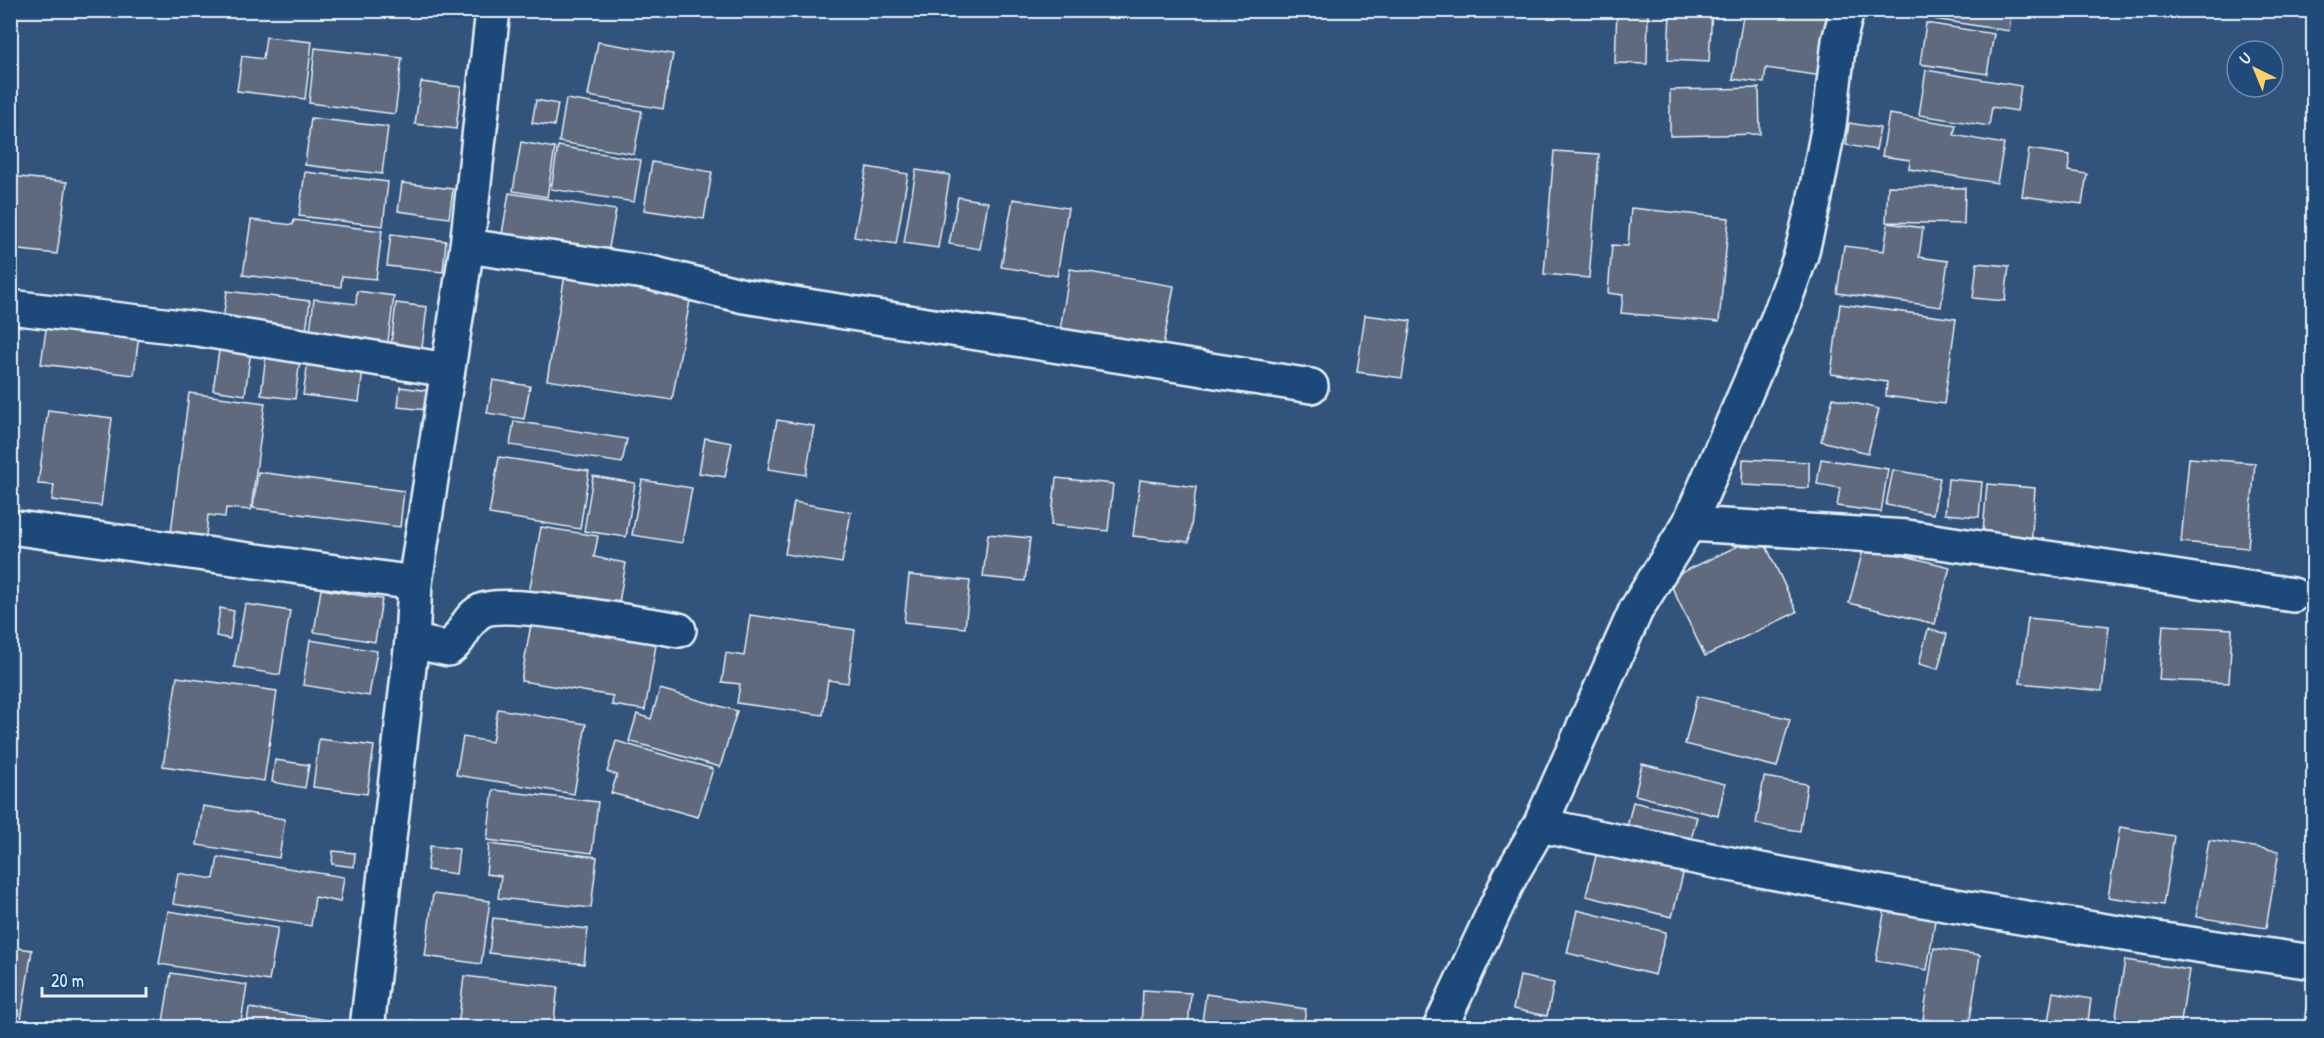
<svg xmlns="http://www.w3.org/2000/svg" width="2324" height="1038" viewBox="0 0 2324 1038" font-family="'Patrick Hand',sans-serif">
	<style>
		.building { fill: #5f6b7f; stroke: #e8f1f8; stroke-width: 1.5 }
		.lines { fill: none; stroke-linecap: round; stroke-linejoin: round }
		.street-casing { stroke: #e8f1f8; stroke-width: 38 }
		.secondary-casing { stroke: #e8f1f8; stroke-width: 38 }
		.street { stroke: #1f4a7a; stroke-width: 33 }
		.secondary { stroke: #1f4a7a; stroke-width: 33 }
	</style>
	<rect width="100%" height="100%" fill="#32547c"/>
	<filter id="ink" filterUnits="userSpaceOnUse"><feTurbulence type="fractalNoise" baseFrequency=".0167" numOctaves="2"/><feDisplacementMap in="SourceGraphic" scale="12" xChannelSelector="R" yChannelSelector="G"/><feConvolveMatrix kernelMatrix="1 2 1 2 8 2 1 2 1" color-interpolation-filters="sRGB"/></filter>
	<g filter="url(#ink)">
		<path class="building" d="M1617 10H1648L1647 64 1615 63Z
			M1670 10H1712L1709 62 1668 60Z
			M1744 10H1807L1832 14 1822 76 1766 68 1764 83 1733 79Z
			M1935 10H2012L2009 31 1934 19Z
			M1926 23 1994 34 1987 74 1920 64Z
			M266 37 312 42 305 99 237 91 242 56 263 59Z
			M598 42 673 54 663 109 588 96Z
			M315 48 402 58 395 114 309 103Z
			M1926 70 2021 86 2017 111 1992 107 1989 126 1919 115Z
			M421 82 461 87 456 129 415 124Z
			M1759 88 1760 134 1670 136V90Z
			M566 99 642 111 634 154 559 142Z
			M536 100 558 104 554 126 532 123Z
			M1889 114 1956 125 1954 135 2004 144 1997 183 1909 169 1910 160 1882 156Z
			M311 118 388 127 382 174 305 165Z
			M1849 123 1880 128 1876 150 1846 145Z
			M521 142 555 148 547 197 513 191Z
			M558 146 641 160 634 202 551 189Z
			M2029 149 2070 155 2068 171 2087 174 2082 204 2022 196Z
			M1554 151 1599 154 1589 278 1544 274Z
			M652 162 712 172 704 219 644 210Z
			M867 167 908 174 896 244 854 237Z
			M916 170 950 175 938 248 904 243Z
			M305 172 388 182 383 226 299 216Z
			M10 176 67 182 57 254 10 249 13 218H10Z
			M402 183 453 189 449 218 398 211Z
			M1888 186 1965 188 1964 224 1886 222Z
			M509 193 616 210 607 258 501 240Z
			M958 197 988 202 980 249 949 244Z
			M1013 199 1068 208 1057 276 1001 267Z
			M1631 208 1729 218 1719 322 1621 313 1623 295 1608 293 1612 245 1628 246Z
			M251 220 293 225 294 220 382 231 376 279 342 276 341 287 243 275Z
			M1888 223 1923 228 1919 257 1948 261 1941 307 1837 293 1844 246 1884 251Z
			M391 234 446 241 443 272 387 266Z
			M1977 263 2009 266 2005 301 1973 298Z
			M1070 269 1174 286 1163 346 1060 330Z
			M565 275 691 295 672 400 547 380Z
			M227 291 310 301 306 332 223 321Z
			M357 291 394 296 387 348 309 339 314 299 356 304Z
			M396 303 427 307 422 348 391 344Z
			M1840 304 1956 319 1944 404 1886 396 1887 382 1831 374Z
			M1365 315 1411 321 1402 378 1357 372Z
			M47 323 139 334 134 375 41 364Z
			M221 338 252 342 245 395 213 390Z
			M267 347 301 351 295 399 261 395Z
			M309 355 364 361 359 402 303 395Z
			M493 380 530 386 524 419 487 413Z
			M400 387 429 391 427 410 398 407Z
			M189 393 265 403 251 510 226 508 225 517 208 515 206 536 171 532Z
			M1833 398 1879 409 1868 453 1821 441Z
			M48 410 112 418 101 506 52 500 54 485 38 484Z
			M777 420 814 426 806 475 768 469Z
			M514 421 627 439 622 463 510 445Z
			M705 438 732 443 725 477 699 473Z
			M499 457 589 471 580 529 489 514Z
			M2189 458 2255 463 2248 548 2181 542Z
			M1743 459 1809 462V488L1742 485Z
			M1821 459 1888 469 1881 512 1837 506 1840 488 1817 484Z
			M1893 470 1940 478 1933 514 1886 505Z
			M258 472 404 491 400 527 253 508Z
			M593 476 635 483 626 537 584 531Z
			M1056 478 1113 484 1108 531 1051 525Z
			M1948 479 1982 482 1979 517 1945 514Z
			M642 480 692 488 682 543 632 535Z
			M1140 480 1196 487 1189 542 1133 536Z
			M1987 484 2035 488 2031 547 1982 544Z
			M794 502 851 512 842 563 785 554Z
			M541 527 598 536 594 557 626 563 618 608 529 593Z
			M988 534 1030 538 1025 581 983 577Z
			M1761 535 1797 612 1705 656 1668 579Z
			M1864 546 1950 567 1935 624 1849 603Z
			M909 575 970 581 965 628 904 622Z
			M321 589 382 599 375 642 314 632Z
			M245 604 290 611 280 675 234 667Z
			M220 608 234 611 230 639 216 636Z
			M750 615 855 630 848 683 828 680 823 715 737 703 740 684 722 682 726 653 744 656Z
			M532 618 657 639 645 710 612 705 613 696 521 681Z
			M2028 618 2109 626 2102 691 2020 683Z
			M2163 625 2232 629 2229 683 2159 680Z
			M1928 629 1947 634 1938 669 1919 664Z
			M310 640 377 651 369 696 303 685Z
			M177 677 277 691 264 781 163 766Z
			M660 689 737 711 720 767 629 741 637 714 651 719Z
			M1697 696 1790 719 1777 767 1685 744Z
			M498 709 586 724 574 794 456 775 463 737 492 742Z
			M319 739 374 746 367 794 313 787Z
			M616 741 713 769 698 817 611 793 617 775 607 772Z
			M275 760 309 765 305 788 272 782Z
			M1642 764 1725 784 1718 816 1635 795Z
			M1764 777 1807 784 1800 831 1756 824Z
			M493 790 598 802 592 853 487 840Z
			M1633 802 1697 817 1689 847 1626 831Z
			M203 806 285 819 279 858 197 845Z
			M2120 827 2174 836 2163 905 2108 897Z
			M2209 840 2279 851 2266 928 2196 917Z
			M489 844 597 857 591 908 498 898 501 876 486 874Z
			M430 846 459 849 456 874 427 870Z
			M1598 848 1684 870 1672 917 1586 896Z
			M333 851 355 853 354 867 332 864Z
			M218 857 344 877 340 902 315 897 311 926 173 904 178 873 214 879Z
			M433 894 490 901 481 964 425 956Z
			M1886 901 1937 908 1927 970 1876 961Z
			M1577 910 1666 932 1655 975 1567 953Z
			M168 911 278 928 269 981 159 964Z
			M493 918 588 929 584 964 489 953Z
			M10 947 32 950 20 1026 10 1025Z
			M1934 948 1980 955 1969 1026 1923 1019Z
			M2125 960 2189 970 2180 1028H2114Z
			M171 973 247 985 240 1028H162Z
			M464 976 558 987 553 1028 458 1027Z
			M1520 976 1554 983 1547 1016 1513 1009Z
			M1143 990 1191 993 1188 1028H1141Z
			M2053 992 2091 999 2087 1028H2047Z
			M1206 994 1306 1009 1303 1028H1201Z
			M2307 1004 2314 1005V1028H2303Z
			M249 1008 354 1024 353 1028H246Z
			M410 1020 459 1028H409Z
			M1508 1020 1536 1028H1506Z"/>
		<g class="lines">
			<defs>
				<path id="street" d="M467 246 651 273 744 296 1311 386
					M10 307 198 329 447 370
					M1689 524 1907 537 2293 595
					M10 527 415 583
					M412 641 448 649C463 640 465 619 481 611 504 598 646 625 679 630
					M1540 825C1797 880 2053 926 2314 962
					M1440 1028 1510 877 1540 825 1636 610 1689 524 1779 316 1801 255 1814 202 1829 125 1839 41 1847 10"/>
				<path id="secondary" d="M367 1028 412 641 415 583 467 246 493 10"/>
			</defs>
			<use href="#street" class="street-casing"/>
			<use href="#secondary" class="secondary-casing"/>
			<use href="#street" class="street"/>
			<use href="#secondary" class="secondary"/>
		</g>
	</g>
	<rect width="2324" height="1038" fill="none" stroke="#1f4a7a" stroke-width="36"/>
	<rect x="18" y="18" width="2288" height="1002" fill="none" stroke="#e8f1f8" stroke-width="2" filter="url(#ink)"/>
	<g transform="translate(2255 69) rotate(317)"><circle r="28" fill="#1f4a7a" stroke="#6f8dac" stroke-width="1.5"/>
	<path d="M0-4.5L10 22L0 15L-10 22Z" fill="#ffd166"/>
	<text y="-9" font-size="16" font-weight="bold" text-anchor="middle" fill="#e8f1f8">U</text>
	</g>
	<path d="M42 987v9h104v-9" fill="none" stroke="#e8f1f8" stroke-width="3"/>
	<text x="51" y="987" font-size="18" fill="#e8f1f8" stroke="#1f4a7a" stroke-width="4.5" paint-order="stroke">20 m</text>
</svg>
